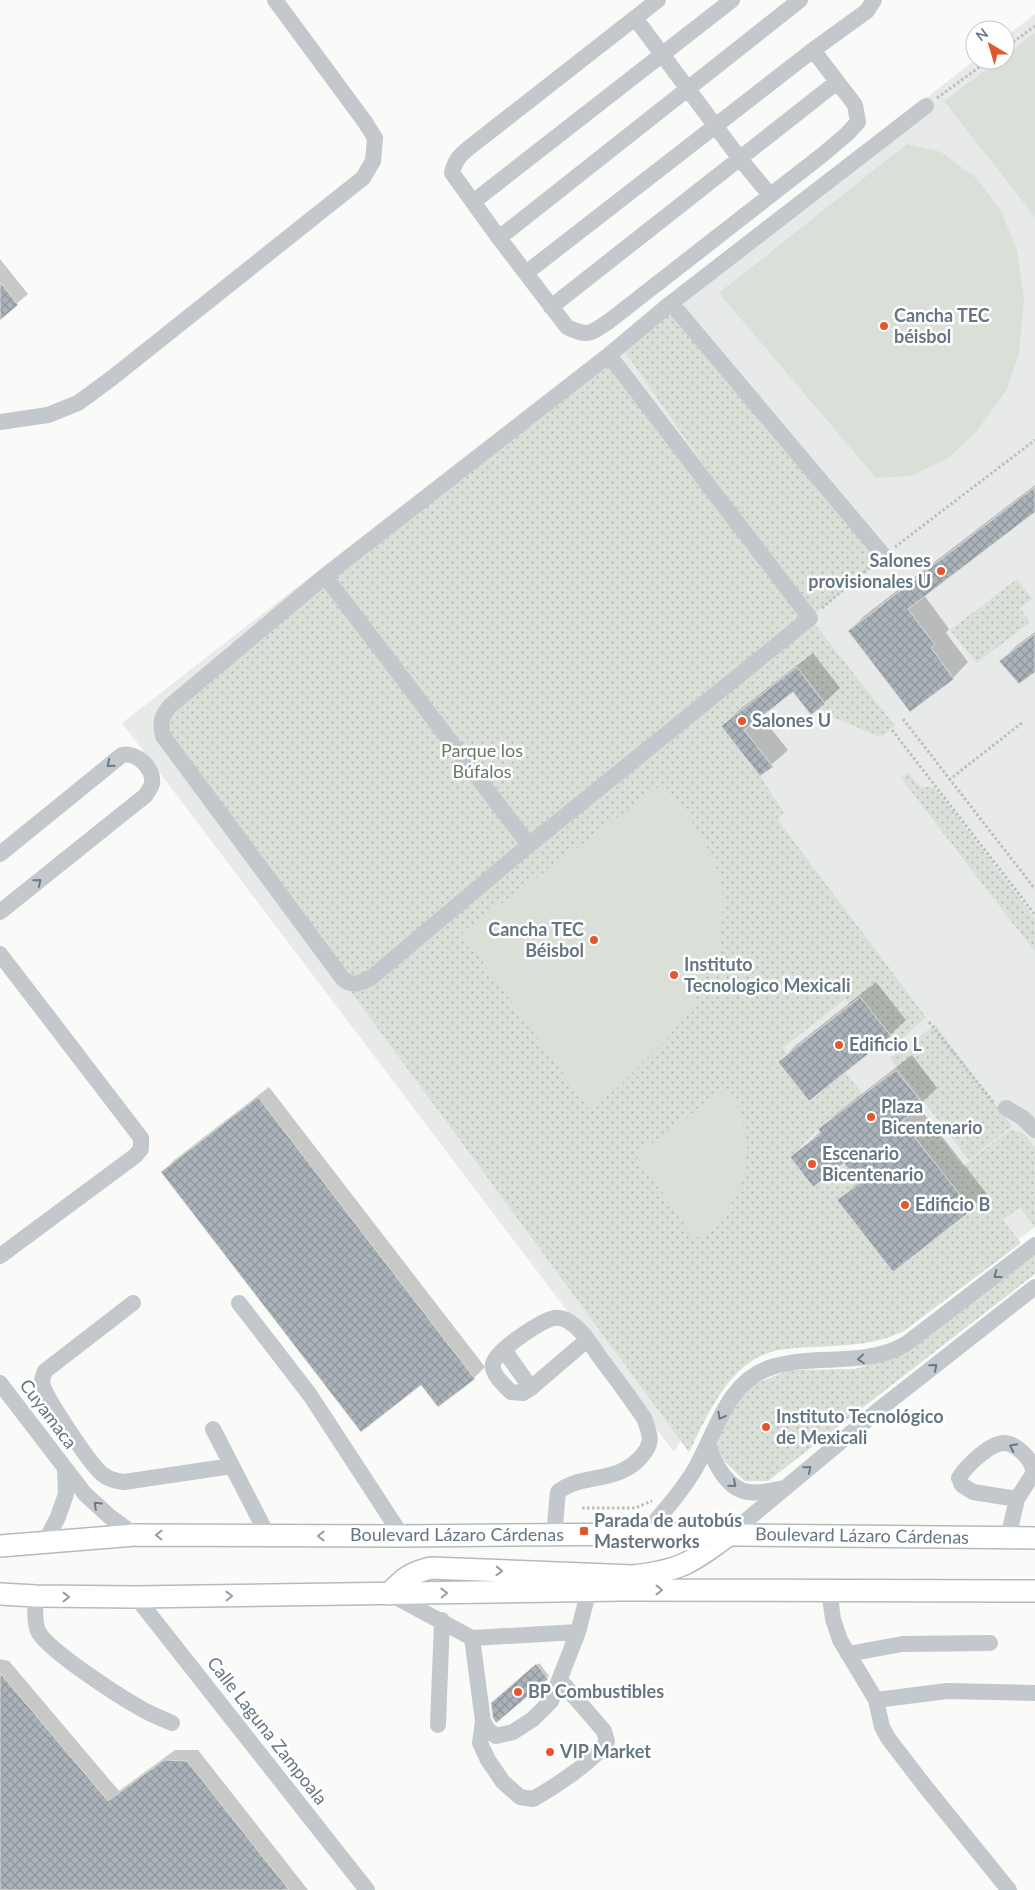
<svg xmlns="http://www.w3.org/2000/svg" width="1035" height="1890" viewBox="0 0 1035 1890" font-family="Lato,sans-serif">
	<style>
		.built { fill: #e8e9e9 }
		.grass { fill: url(#grass-dots) }
		.garden { fill: #dadfd7 }
		.shadow { fill: #0003 }
		.building { fill: url(#building-cross-hatch); stroke: #dcdcda }
		.lines { fill: none; stroke-linecap: round; stroke-linejoin: round }
		.major-casing { stroke: #b5babe; stroke-width: 24 }
		.path { stroke: #bbbfc2; stroke-width: 3; stroke-dasharray: 2.5 2.5; stroke-linecap: butt }
		.minor { stroke: #c3c8cc; stroke-width: 16 }
		.major { stroke: #fff; stroke-width: 21 }
		.oneway { stroke: #6a7a87 }
		.oneway2 { stroke: #939fa8 }
		.poi-dot { fill: #e4572e; stroke: #fff; stroke-width: 2 }
		.labels { text-anchor: middle; stroke-width: 5; stroke-linejoin: round; paint-order: stroke }
		.poi-label { font-size: 18px; font-weight: bold; fill: #657683; stroke: #fff; text-anchor: start }
		.park-label { font-size: 18px; fill: #687a64; stroke: #fff }
		.street-label { font-size: 18px; fill: #657683; stroke: #fff }
	</style>
	<defs>
		<pattern id="grass-dots" width="8" height="8" patternUnits="userSpaceOnUse" patternTransform="scale(1.25)"><rect width="8" height="8" fill="#dadfd7"/><path d="M2 2h.1M6 6h.1" fill="none" stroke="#b4b9b4" stroke-width="1.8" stroke-linecap="round"/></pattern>
		<pattern id="building-cross-hatch" width="8" height="8" patternUnits="userSpaceOnUse" patternTransform="scale(1.25)"><rect width="8" height="8" fill="#aab3b9"/><path d="M0 0l8 8M0 8l8-8" fill="none" stroke="#8e969c"/></pattern>
	</defs>
	<rect width="100%" height="100%" fill="#fafaf8"/>
	<path class="built" d="M1035 14V1227L910 1323 763 1340 695 1416 674 1452 122 723 975 60H1005V37Z"/>
	<path class="grass" d="M671 303 884 556 810 618 895 726 881 737 817 711 825 704 797 667 721 726 760 776 784 813 777 819 926 1017 899 1042 891 1036 860 997 850 1005 845 999 783 1048 787 1054 778 1062 809 1101 845 1072 863 1095 818 1129 790 1158 813 1187 864 1150 876 1166 838 1200 893 1272 972 1210 916 1139 929 1124 963 1166 1011 1129 1024 1134 1035 1148V1227L1020 1207 1003 1220 1021 1243 904 1331C878 1343 861 1344 833 1346 815 1347 797 1347 779 1350 730 1359 709 1413 689 1452L163 736 164 713 609 355 801 604 625 352Z
		M1017 579 1032 599 1020 608 1030 622 977 663 950 630Z
		M908 773 921 787H934L1035 919V952L901 778Z
		M935 1025 1012 1126 969 1160 890 1058Z
		M1035 1252V1274L768 1481H745L725 1462 711 1437 732 1406 752 1385 789 1370 855 1369 909 1352Z"/>
	<path class="garden" d="M1035 33V217L944 101 999 60H1005V56Z
		M907 144 941 152 976 178 1001 211 1017 250 1024 299 1019 354 1006 391 976 432 947 459 910 476 876 478 719 293Z
		M662 785 689 817 712 856 724 896 720 947 693 1006 665 1041 618 1087 588 1108 462 933Z
		M726 1089 741 1112 747 1141 745 1174 731 1205 712 1227 695 1239 636 1155Z"/>
	<path class="shadow" d="M0 259 28 294 0 318Z
		M1035 485V510L924 595 949 629 946 633 968 662 953 678 849 631 864 616Z
		M1035 632V670L1001 661 1016 646Z
		M813 653 840 688 812 714 794 690 761 716 788 750 760 775 723 726 738 711Z
		M876 982 906 1020 890 1035 780 1062 795 1046Z
		M912 1055 937 1088 918 1106 987 1194 971 1209 839 1200 860 1180 845 1161 792 1158 821 1131 820 1129 836 1114Z
		M269 1087 485 1367 474 1378 438 1406 421 1383 163 1172 173 1161Z
		M0 1659 9 1661 119 1791 175 1750H198L308 1890H0Z
		M539 1663 549 1676 496 1722 494 1701Z"/>
	<path class="building" d="M0 282 18 305 0 320Z
		M1035 487V512L908 609 935 645 931 648 954 679 910 712 848 631Z
		M1035 634V672L1019 684 999 661Z
		M797 667 825 704 811 715 793 692 744 730 773 767 760 776 721 726Z
		M860 997 891 1036 809 1101 778 1062Z
		M896 1070 923 1104 902 1121 972 1210 893 1272 837 1200 860 1183 844 1163 813 1187 790 1157 821 1133 818 1129Z
		M258 1097 475 1379 438 1407 421 1385 361 1432 161 1172Z
		M536 1664 548 1679 496 1723 493 1718 491 1703Z
		M0 1673 108 1801 164 1760 187 1761 289 1890H0Z"/>
	<g class="lines">
		<defs>
			<path id="major" d="M0 1546 135 1535 402 1536 644 1534 1035 1538
				M0 1594 36 1596 136 1597 623 1590 1035 1591
				M389 1594C404 1578 410 1573 431 1568L633 1576C680 1571 693 1562 730 1534"/>
		</defs>
		<use href="#major" class="major-casing"/>
		<path class="path" d="M1005 48 1035 26
			M937 98 989 60
			M895 547 1035 440
			M822 608 873 565
			M903 719 1035 889
			M892 730 1035 915
			M949 780 1023 722
			M929 1022 993 1102
			M582 1508H635L652 1501"/>
		<path class="minor" d="M658 0 470 147C460 155 455 160 452 173L499 238 567 327C587 337 590 334 608 322L821 156 847 134 858 122 855 105 813 50 867 11 874 0
			M635 18 740 159 770 195
			M473 202 732 0
			M499 238 800 0
			M526 273 813 50
			M671 303 884 556
			M551 307 837 82
			M609 355 810 618 529 845 372 977C361 983 353 987 343 979L163 736C160 724 161 716 170 706L325 576 609 355 671 303 926 106
			M0 422 48 415 78 403 112 378 363 178 373 161 375 138 365 122 275 0
			M325 576 529 845
			M0 854 122 755C137 752 154 768 152 784 151 788 148 791 146 795L0 912
			M0 954 141 1138V1149L135 1156 0 1256
			M1006 1108 1023 1118 1035 1130
			M133 1303 45 1371C43 1376 41 1380 43 1386 48 1401 90 1464 102 1474 108 1479 116 1481 124 1482L232 1466
			M239 1303 310 1395 402 1536
			M504 1350 531 1388 587 1340
			M0 1383 85 1494 109 1516 135 1535
			M531 1388 523 1393 511 1392C505 1386 491 1374 493 1364 496 1350 541 1321 554 1318 558 1317 565 1319 568 1321 582 1329 592 1346 601 1359 616 1378 630 1398 644 1418 651 1436 654 1444 639 1459 615 1484 581 1473 558 1492L554 1535
			M213 1429 268 1536
			M708 1444C714 1462 727 1490 749 1492 761 1494 773 1490 784 1488
			M644 1534C661 1515 678 1496 692 1474 716 1436 724 1382 772 1367 816 1353 864 1368 906 1344L1035 1245
			M730 1534 881 1408 1035 1287
			M1008 1538 1017 1499 1033 1474C1034 1466 1030 1460 1024 1454 1019 1449 1012 1443 1004 1443 990 1443 966 1466 959 1478L962 1485 973 1492 1017 1499
			M45 1542 58 1517 66 1494 65 1469
			M829 1590 833 1619 840 1640 876 1700 882 1727 888 1738 924 1785 1009 1890
			M390 1594 472 1638 483 1721 488 1730 496 1736 513 1732 533 1719 551 1701 578 1632 589 1590
			M36 1596C35 1607 34 1621 38 1631 47 1650 119 1696 140 1708 150 1714 161 1718 172 1723
			M136 1597 367 1890
			M472 1638 578 1632
			M848 1654 902 1644 990 1643
			M876 1700 947 1691 1035 1693
			M483 1721 480 1743 488 1760 503 1782 520 1797 533 1799C554 1787 595 1761 607 1741L604 1731 560 1680
			M438 1725 442 1620"/>
		<use href="#major" class="major"/>
	</g>
	<defs><path id="oneway-chevron" d="M-2-3.5L2.5 0L-2 3.5" fill="none" stroke-width="1.6" stroke-linecap="round" stroke-linejoin="round" transform="scale(1.25)"/></defs>
	<g class="oneway">
		<use href="#oneway-chevron" transform="translate(110 764) rotate(141)"/>
		<use href="#oneway-chevron" transform="translate(38 882) rotate(-39)"/>
		<use href="#oneway-chevron" transform="translate(997 1275) rotate(142)"/>
		<use href="#oneway-chevron" transform="translate(861 1359) rotate(176)"/>
		<use href="#oneway-chevron" transform="translate(934 1367) rotate(-39)"/>
		<use href="#oneway-chevron" transform="translate(721 1416) rotate(119)"/>
		<use href="#oneway-chevron" transform="translate(1013 1447) rotate(-153)"/>
		<use href="#oneway-chevron" transform="translate(808 1469) rotate(-40)"/>
		<use href="#oneway-chevron" transform="translate(733 1484) rotate(40)"/>
		<use href="#oneway-chevron" transform="translate(97 1505) rotate(-137)"/>
	</g>
	<g class="oneway2">
		<use href="#oneway-chevron" transform="translate(159 1535) rotate(-179)"/>
		<use href="#oneway-chevron" transform="translate(321 1536) rotate(-180)"/>
		<use href="#oneway-chevron" transform="translate(499 1571) rotate(2)"/>
		<use href="#oneway-chevron" transform="translate(659 1590)"/>
		<use href="#oneway-chevron" transform="translate(444 1593) rotate(-1)"/>
		<use href="#oneway-chevron" transform="translate(229 1596) rotate(-1)"/>
		<use href="#oneway-chevron" transform="translate(66 1597)"/>
	</g>
	<g class="poi-dot">
		<circle cx="884" cy="326" r="5"/>
		<circle cx="941" cy="571" r="5"/>
		<circle cx="742" cy="721" r="5"/>
		<circle cx="594" cy="940" r="5"/>
		<circle cx="674" cy="975" r="5"/>
		<circle cx="839" cy="1045" r="5"/>
		<circle cx="871" cy="1117" r="5"/>
		<circle cx="812" cy="1164" r="5"/>
		<circle cx="905" cy="1205" r="5"/>
		<circle cx="766" cy="1427" r="5"/>
		<rect x="579" y="1526" width="10" height="10" rx="2.5"/>
		<circle cx="518" cy="1692" r="5"/>
		<circle cx="550" cy="1752" r="5"/>
	</g>
	<g class="labels">
		<g class="poi-label">
			<text x="894" y="322">Cancha TEC<tspan x="894" dy="21">béisbol</tspan></text>
			<text x="931" y="567" text-anchor="end">Salones<tspan x="931" dy="21">provisionales U</tspan></text>
			<text x="752" y="727">Salones U</text>
			<text x="584" y="936" text-anchor="end">Cancha TEC<tspan x="584" dy="21">Béisbol</tspan></text>
			<text x="684" y="971">Instituto<tspan x="684" dy="21">Tecnologico Mexicali</tspan></text>
			<text x="849" y="1051">Edificio L</text>
			<text x="881" y="1113">Plaza<tspan x="881" dy="21">Bicentenario</tspan></text>
			<text x="822" y="1160">Escenario<tspan x="822" dy="21">Bicentenario</tspan></text>
			<text x="915" y="1211">Edificio B</text>
			<text x="776" y="1423">Instituto Tecnológico<tspan x="776" dy="21">de Mexicali</tspan></text>
			<text x="594" y="1527">Parada de autobús<tspan x="594" dy="21">Masterworks</tspan></text>
			<text x="528" y="1698">BP Combustibles</text>
			<text x="560" y="1758">VIP Market</text>
		</g>
		<g class="park-label">
			<text x="482" y="757">Parque los<tspan x="482" dy="21">Búfalos</tspan></text>
		</g>
		<g class="street-label">
			<text transform="translate(48 1414) rotate(53)" y="6">Cuyamaca</text>
			<text x="457" y="1541">Boulevard Lázaro Cárdenas</text>
			<text transform="translate(862 1536) rotate(1)" y="6">Boulevard Lázaro Cárdenas</text>
			<text transform="translate(267 1731) rotate(52)" y="6">Calle Laguna Zampoala</text>
		</g>
	</g>
	<g transform="translate(990 45) rotate(322)"><circle r="24" fill="#ffffff" stroke="#c1c8cd"/>
	<path d="M0-4L9 19L0 12L-9 19Z" fill="#e4572e"/>
	<text y="-8" font-size="14" font-weight="bold" text-anchor="middle" fill="#657683">N</text>
	</g>
</svg>
